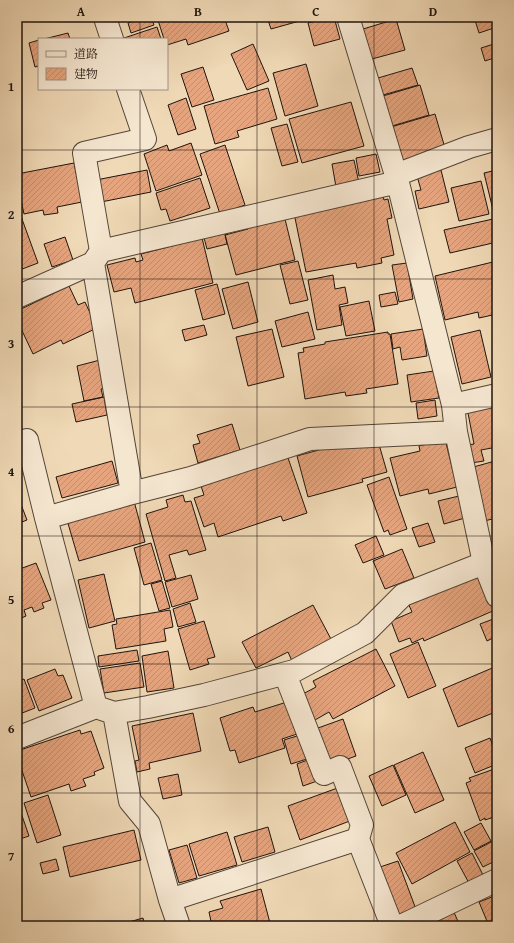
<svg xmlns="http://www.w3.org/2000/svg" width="514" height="943" viewBox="0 0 514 943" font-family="'Gentium Book Plus','Noto Serif JP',serif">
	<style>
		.building { fill: url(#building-hatch); stroke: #1f140e }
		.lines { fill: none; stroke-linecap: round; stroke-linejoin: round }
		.street-casing { stroke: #534538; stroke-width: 24 }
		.street { stroke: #f5e6d0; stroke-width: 22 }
		.grid { fill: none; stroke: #1f140e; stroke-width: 1; stroke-opacity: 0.55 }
		.neatline { fill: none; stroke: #1f140e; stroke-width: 1.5 }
		.grid-label { font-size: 13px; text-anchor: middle; font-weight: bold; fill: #1f140e }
	</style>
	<defs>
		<pattern id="building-hatch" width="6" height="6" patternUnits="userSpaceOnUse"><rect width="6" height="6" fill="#e6a57f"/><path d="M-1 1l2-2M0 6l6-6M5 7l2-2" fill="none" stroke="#c58d6d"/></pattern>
	</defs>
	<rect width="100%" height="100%" fill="#f0d9b6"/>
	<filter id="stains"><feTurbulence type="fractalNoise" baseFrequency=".005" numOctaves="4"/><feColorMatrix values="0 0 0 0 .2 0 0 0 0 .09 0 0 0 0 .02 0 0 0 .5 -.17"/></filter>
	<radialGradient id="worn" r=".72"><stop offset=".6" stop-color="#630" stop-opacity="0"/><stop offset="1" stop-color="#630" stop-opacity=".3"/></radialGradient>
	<path class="building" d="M53 17H76L54 21Z
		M144 17H151L154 25 131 33 128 23Z
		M157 17H224L229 31 188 45 186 39 167 45V39H164Z
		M267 17H314L271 29Z
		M330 17H334L340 39 314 46 308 23Z
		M474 17H497V27L479 33Z
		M396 19 405 50 372 59 363 29Z
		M157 27 161 39H121Z
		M68 33 70 39H44Z
		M39 40V66L35 67 29 43Z
		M497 43V57L485 61 481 48Z
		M253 44 269 81 247 90 231 54Z
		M306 64 318 106 285 116 273 73Z
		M203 67 214 100 192 107 181 74Z
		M412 68 418 85 383 95 378 78Z
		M420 85 429 115 392 126 383 96Z
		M268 88 277 119 237 131 239 137 215 144 204 106Z
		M186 98 196 129 178 135 168 105Z
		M351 102 364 146 302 163 289 119Z
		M435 114 445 148 401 161 391 127Z
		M287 124 298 162 282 166 271 128Z
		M191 143 202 175 156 191 144 154 167 145 169 151Z
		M225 145 245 205 220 214 200 154Z
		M376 154 380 172 359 176 356 158Z
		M354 160 359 183 336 187 332 164Z
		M74 163 82 202 57 207 58 213 44 215 43 210 24 214 17 181V174Z
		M147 170 151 192 101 202 96 180Z
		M441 170 449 202 419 209 415 191 421 190 417 176Z
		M497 170V213L494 214 484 173Z
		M200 178 210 208 170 221 166 209 161 210 156 193Z
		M481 181 489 214 459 221 451 188Z
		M383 196 384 200 388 199 392 218 387 219 394 255 381 258 382 263 357 268 356 263 306 272 294 213Z
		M17 208H18L38 263 17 271Z
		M270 218 271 223 285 219 295 260 236 275 225 235 248 229 247 224Z
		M493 219 497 242 450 253 444 230Z
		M227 227 228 234H225L227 244 207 249 203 234Z
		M65 237 73 260 52 267 44 244Z
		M202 238 213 283 135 303 131 288 114 292 107 265 135 258 136 262 143 260 141 254Z
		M298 261 308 300 290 304 280 265Z
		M497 261V314L479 318 478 312 445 320 435 276Z
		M407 263 413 299 399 302 392 265Z
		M333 275 335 289 345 287 348 303 339 305 342 325 317 330 308 280Z
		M248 282 258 322 233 329 222 289Z
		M217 284 225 314 203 320 195 290Z
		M69 286 78 305 85 302 97 328 63 344 61 340 33 354 17 320V311Z
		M395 292 398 304 381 307 379 295Z
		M369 301 375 331 346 336 340 307Z
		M308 312 315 339 282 347 275 321Z
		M204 325 207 335 185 341 182 330Z
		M272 329 284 377 248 386 236 337Z
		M423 329 427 356 402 360 400 347 393 349 391 334Z
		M480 330 491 377 462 384 451 337Z
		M388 332V334H390L398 384 366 389 367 393 346 396 345 392 305 399 298 353 304 352 303 348 325 344V342Z
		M104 359 110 387 101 389 103 397 84 401 77 366Z
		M434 371 439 398 411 402 407 375Z
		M104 397 107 415 76 422 72 404Z
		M435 400 437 416 418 419 416 403Z
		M497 402V447L481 450 484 461 471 463 468 445 474 444 467 408Z
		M232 424 240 450 198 463 193 445 200 443 197 435Z
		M445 439 457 487 429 494 428 489 400 496 390 458 420 451 419 446Z
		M351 441H378L387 472 362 479 363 482 308 497 297 456Z
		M287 455 307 513 283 521 281 516 218 537 214 523 204 527 194 498 204 495 200 483Z
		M112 461 118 483 62 498 56 477Z
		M495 461 497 470V518L484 521 470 468Z
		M389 477 407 529 390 535 388 530 384 532 367 485Z
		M17 494 27 520 17 524Z
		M183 495 185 502 191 501 206 550 189 555 187 550 169 555 176 578 165 581 146 514 168 507 166 500Z
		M459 496 465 518 444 524 438 501Z
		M134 501 145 542 79 561 67 520Z
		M428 523 435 542 419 547 412 528Z
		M376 536 384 555 363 563 355 545Z
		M497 538V555H495L492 540Z
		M151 543 162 580 144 585 134 548Z
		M402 549 414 578 385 589 373 561Z
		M36 563 51 600 42 603 44 608 34 612 32 607 24 610 26 616 17 620V570Z
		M479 572 495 610 424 641 423 638 412 643 410 638 399 642 391 621 412 612 408 603Z
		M104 574 115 621 89 628 78 580Z
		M191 575 198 599 172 607 165 582Z
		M162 581 170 608 159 611 151 584Z
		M190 603 196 622 178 627 173 609Z
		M313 605 332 641 292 661 288 652 256 668 242 642Z
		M170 610 173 627 164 629 166 641 116 649 112 625 117 624 116 619Z
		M496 618 497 621V636L487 641 480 624Z
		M204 621 215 657 207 659 209 664 190 670 178 629Z
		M418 642 436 686 408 698 390 654Z
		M376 649 395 686 333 719 329 712 315 720 301 695 316 687 313 681Z
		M137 650 139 661 99 667 98 656Z
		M168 651 174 688 147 692 142 656Z
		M140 663 144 687 104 693 100 669Z
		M497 666V717L495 718 493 713 458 727 443 689Z
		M55 669 58 676 63 675 72 698 39 711 27 680Z
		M24 679 35 708 17 715V682Z
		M287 702 297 734 282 739 285 748 239 763 235 750 230 751 220 718 253 707 255 712Z
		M193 713 201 751 149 763 150 769 137 772 135 761 139 760 132 726Z
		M343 719 356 756 331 765 318 728Z
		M80 730 81 734 91 731 104 768 94 772 95 775 83 779 86 786 71 791 69 784 31 797 17 756V751Z
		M300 735 307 759 291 764 284 740Z
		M490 738 497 757V764L475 773 465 748Z
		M423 752 444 800 415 813 394 765Z
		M313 758 320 780 303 786 297 764Z
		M393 765 406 795 382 806 369 776Z
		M497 768V816L485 820V818L480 821 466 783 471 781 469 778Z
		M178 774 182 795 163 799 158 778Z
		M343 786 355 819 300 840 288 806Z
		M48 795 61 835 37 843 24 803Z
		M17 801 29 836 17 840Z
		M455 822 470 852 412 884 396 853Z
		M481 823 491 841 474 850 464 832Z
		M268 827 275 852 242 862 234 837Z
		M134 830 141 860 70 877 63 847Z
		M227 832 237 865 199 876 189 844Z
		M493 841 497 850V860L483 867 474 851Z
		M187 845 197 878 179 883 169 850Z
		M472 853 484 877 470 885 457 861Z
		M56 859 59 870 43 874 40 863Z
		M398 861 417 912 397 920 377 868Z
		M261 889 270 923 260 926H212L209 912 223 908 220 901Z
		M497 895V926H489L479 902Z
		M453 910 460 926H430L427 921Z
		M143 918 145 926H115Z"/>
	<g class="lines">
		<defs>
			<path id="street" d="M109 17 106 21 112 39
				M348 17 396 175 453 405 456 432 484 563 497 596
				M396 175 469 147 497 139
				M101 251 84 153 145 139 128 89
				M17 297 93 263
				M453 405 497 395
				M17 444 27 440 46 518 132 493 93 263 101 251 398 182
				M132 493 191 478 310 439 456 432
				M46 518 96 707
				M285 674 324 774 340 767 362 825 358 839
				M114 713 130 801 149 824 170 900 179 926
				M17 738 96 707 114 713 148 707 204 695 294 671 365 633 403 595 484 563
				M170 900 358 839 392 926
				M401 926 497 880"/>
		</defs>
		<use href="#street" class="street-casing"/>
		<use href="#street" class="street"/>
	</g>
	<path class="grid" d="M140 17V39M257 17V926M374 17V926M140 89V926M17 150H497M17 279H497M17 407H497M17 536H497M17 664H497M17 793H497"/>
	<rect width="514" height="943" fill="none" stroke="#f0d9b6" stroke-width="44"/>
	<rect x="38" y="38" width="130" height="52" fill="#f5e6d0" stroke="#9f9282"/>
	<rect x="46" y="51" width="20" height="6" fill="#f5e6d0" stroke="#9f9282"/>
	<text x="74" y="58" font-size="12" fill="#1f140e">道路</text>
	<rect x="46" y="68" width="20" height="12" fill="url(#building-hatch)" stroke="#9f9282"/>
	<text x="74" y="78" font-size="12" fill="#1f140e">建物</text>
	<rect x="22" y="22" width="470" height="899" class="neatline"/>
	<g class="grid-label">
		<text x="81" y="16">A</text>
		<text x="198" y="16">B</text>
		<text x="316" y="16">C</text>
		<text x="433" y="16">D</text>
		<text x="11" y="91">1</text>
		<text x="11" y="219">2</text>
		<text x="11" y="348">3</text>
		<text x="11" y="476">4</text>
		<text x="11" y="604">5</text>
		<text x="11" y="733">6</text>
		<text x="11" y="861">7</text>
	</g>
	<rect width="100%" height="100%" filter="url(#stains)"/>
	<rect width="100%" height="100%" fill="url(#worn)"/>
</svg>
